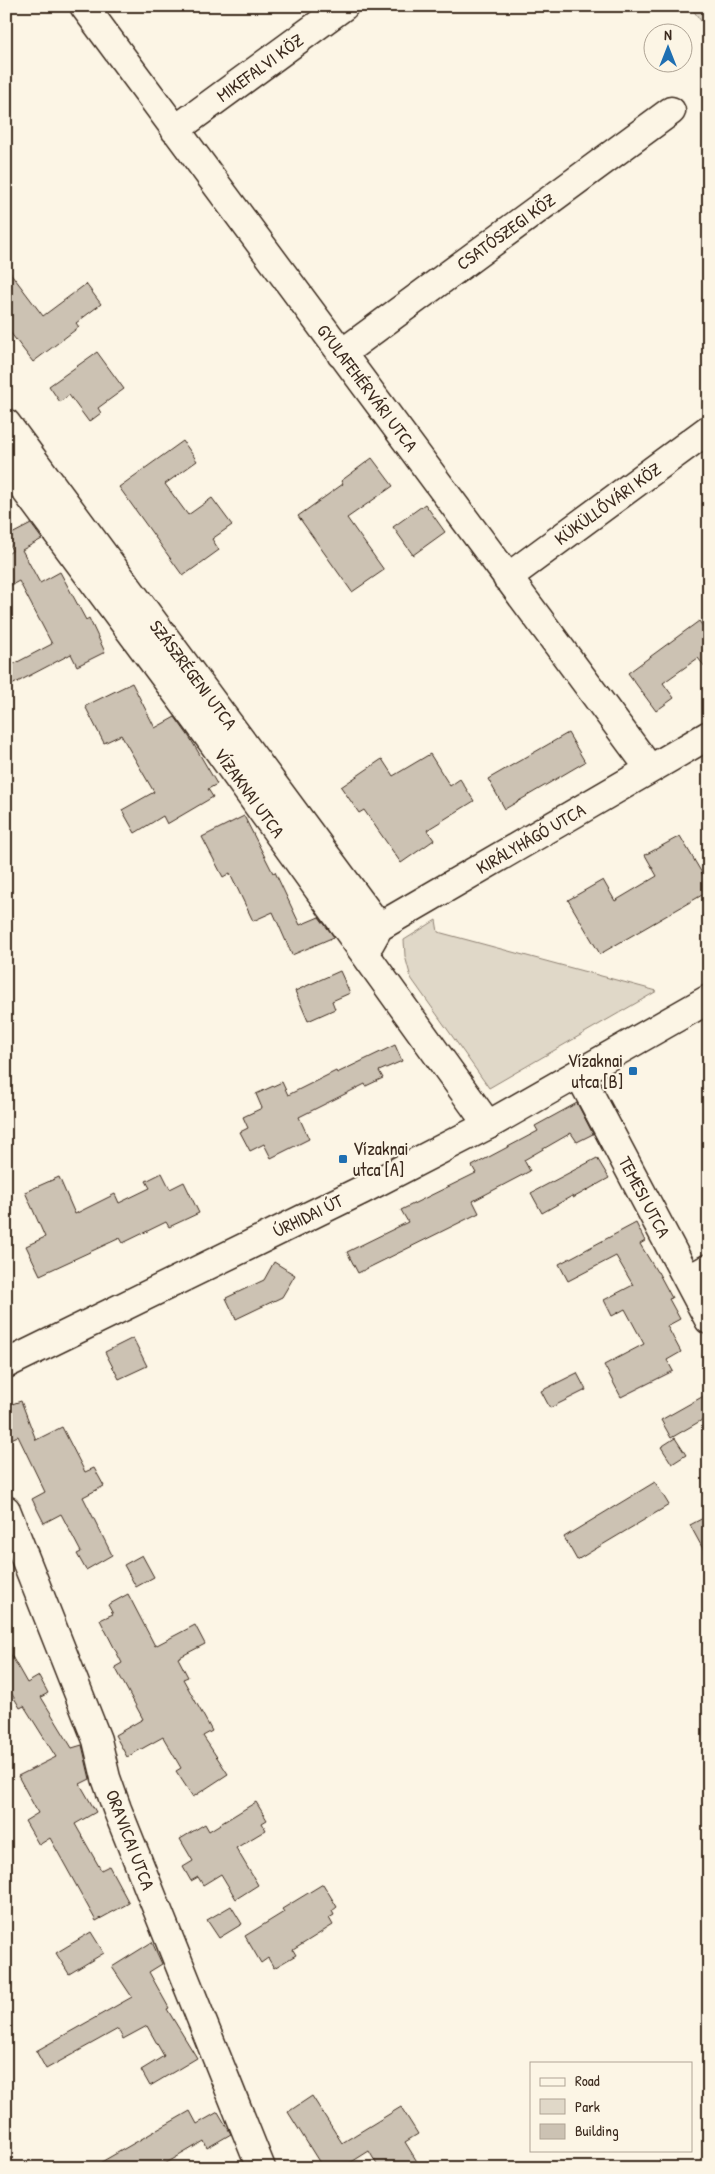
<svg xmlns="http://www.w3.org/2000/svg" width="715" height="2174" viewBox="0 0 715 2174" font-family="'Patrick Hand',sans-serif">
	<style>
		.green { fill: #e0d8c8; stroke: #8e8173 }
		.building { fill: #ccc2b3; stroke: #3b2a1e }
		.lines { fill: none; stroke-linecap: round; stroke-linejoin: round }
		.minor-casing { stroke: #3b2a1e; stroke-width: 31 }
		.major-casing { stroke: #3b2a1e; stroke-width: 31 }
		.minor { stroke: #fcf5e5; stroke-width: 28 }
		.major { stroke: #fcf5e5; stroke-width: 28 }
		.poi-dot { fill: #1f6fb2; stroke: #fcf5e5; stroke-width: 2 }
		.labels { text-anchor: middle; stroke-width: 4; stroke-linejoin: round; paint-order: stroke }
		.street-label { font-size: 18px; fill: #3b2a1e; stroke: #fcf5e5 }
		.poi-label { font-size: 18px; fill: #3b2a1e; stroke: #fcf5e5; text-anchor: end }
	</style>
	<rect width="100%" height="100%" fill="#fcf5e5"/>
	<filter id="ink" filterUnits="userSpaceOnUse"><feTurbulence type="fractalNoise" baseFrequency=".02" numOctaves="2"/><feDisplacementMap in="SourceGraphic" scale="10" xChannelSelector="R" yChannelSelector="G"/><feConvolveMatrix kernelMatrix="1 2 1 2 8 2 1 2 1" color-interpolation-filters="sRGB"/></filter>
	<g filter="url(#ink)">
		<path class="green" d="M690 6H709V32Z
			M436 920 438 932 657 991 489 1088 411 978 405 956 404 940Z"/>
		<path class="building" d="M6 267 43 316 86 284 101 304 76 323 79 327 33 362 6 327Z
			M97 352 124 389 98 408 101 413 89 422 69 395 60 402 49 386Z
			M183 441 197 461 165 484 188 515 212 498 232 525 212 539 219 550 183 576 119 487Z
			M372 458 393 486 347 518 384 570 352 592 298 516 343 484 341 481Z
			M425 504 445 532 413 555 393 527Z
			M31 524 42 539 22 550 40 583 60 572 86 620 89 618 105 652 77 666 71 654 6 688V668L52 644 19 581 6 588V555L12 551 6 537Z
			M699 621 709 635V672L698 658 663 683 674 698 656 711 628 673Z
			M132 683 155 728 175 717 190 738 217 784 208 789 213 797 167 824 163 816 135 833 122 810 154 792 121 735 104 743 85 706Z
			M568 733 585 762 505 809 488 779Z
			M430 754 450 786 460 779 474 801 427 830 434 840 401 863 364 810 359 813 341 787 382 759 393 776Z
			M244 816 273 873 275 872 300 925 319 917 334 937 292 955 273 912 253 921 230 873 223 877 202 837Z
			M680 836 709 885V891L600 954 568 900 603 880 615 901 657 876 645 855Z
			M340 971 350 993 332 1001 335 1009 308 1021 295 991Z
			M395 1045 402 1061 379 1071 383 1078 366 1086 365 1084 299 1117 309 1139 271 1158 264 1144 250 1151 240 1132 248 1128 243 1117 262 1108 256 1094 282 1082 288 1095 336 1071 337 1073Z
			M577 1103 593 1134 577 1142 571 1133 524 1160 530 1171 473 1201 479 1213 358 1273 347 1252 408 1222 401 1210 476 1173 472 1166 538 1131 535 1126Z
			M597 1158 609 1178 573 1198 572 1196 542 1213 531 1193Z
			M162 1173 170 1189 184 1182 199 1213 169 1227 166 1222 123 1243 120 1238 40 1275 26 1246 45 1237 25 1192 59 1177 75 1214 115 1194 119 1203 150 1188 146 1181Z
			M636 1223 645 1241 640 1244 657 1272H658L672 1298 669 1299 680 1319 667 1326 681 1352 667 1360 673 1371 621 1397 604 1365 644 1344 625 1309 612 1316 604 1300 633 1285 616 1256 568 1281 559 1264Z
			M274 1262 295 1275 282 1297 236 1319 226 1298 264 1280Z
			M133 1338 147 1366 119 1379 105 1352Z
			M577 1373 586 1390 550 1408 541 1391Z
			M709 1393V1416L671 1438 661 1420Z
			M21 1401 36 1440 62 1427 85 1472 94 1468 104 1486 83 1497 112 1555 86 1570 77 1554 81 1552 61 1514 44 1523 32 1499 45 1492 18 1436 6 1441V1406Z
			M675 1438 686 1455 672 1464 661 1447Z
			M655 1482 669 1505 577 1560 564 1537Z
			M709 1515V1560L690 1525Z
			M142 1555 154 1577 136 1587 124 1565Z
			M128 1594 155 1646 195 1625 205 1644 178 1658 188 1677 183 1679 212 1731 203 1736 228 1774 193 1797 176 1771 181 1768 163 1737 127 1757 115 1735 143 1719 115 1667 122 1663 100 1620 113 1614 108 1605Z
			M6 1646 27 1683 39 1676 48 1693 41 1697 72 1748 82 1745 90 1779 80 1784 96 1812 75 1824 101 1870 109 1866 129 1903 96 1921 50 1838 39 1845 25 1821 38 1813 18 1776 56 1757 24 1706 20 1708 6 1684Z
			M256 1802 267 1820 262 1823 266 1830 236 1848 258 1885 236 1899 221 1874 203 1885 198 1877 191 1881 183 1867 193 1861 180 1839 205 1824 209 1831Z
			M323 1884 337 1907 332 1911 334 1915 329 1918 333 1925 293 1950 296 1955 274 1968 268 1958 261 1963 245 1936 284 1912 282 1909Z
			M231 1906 242 1924 219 1938 207 1920Z
			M91 1932 104 1953 69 1974 56 1953Z
			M152 1942 162 1964 149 1972 169 2008 167 2009 197 2058 150 2086 141 2070 164 2056 147 2026 123 2039 118 2029 46 2069 36 2051 132 1997 112 1967Z
			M312 2096 342 2143 401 2107 418 2134 405 2142 421 2168H379L369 2151 342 2168H323L288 2112Z
			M190 2111 197 2124 218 2112 231 2134 207 2148 204 2141 158 2168H91Z"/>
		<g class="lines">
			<defs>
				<path id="minor" d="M84 6 650 769
					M175 130 344 6
					M341 354 671 111
					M6 423 379 927
					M6 464 198 722 488 1125
					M507 578 709 429
					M370 943 379 927 709 735
					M579 1074 709 1320
					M688 1280 709 1268
					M6 1510 97 1740 106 1778 117 1809 261 2168"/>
				<path id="major" d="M6 1364 362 1190 488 1125 709 999"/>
			</defs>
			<use href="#minor" class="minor-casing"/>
			<use href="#major" class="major-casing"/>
			<use href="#minor" class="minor"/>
			<use href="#major" class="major"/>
		</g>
	</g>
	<g class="poi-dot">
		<rect x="628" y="1066" width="10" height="10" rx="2.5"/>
		<rect x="338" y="1154" width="10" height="10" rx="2.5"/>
	</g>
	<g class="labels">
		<g class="street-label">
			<text transform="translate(260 68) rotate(-36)" y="6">MIKEFALVI KÖZ</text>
			<text transform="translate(506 232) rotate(-36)" y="6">CSATÓSZEGI KÖZ</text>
			<text transform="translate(367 388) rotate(53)" y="6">GYULAFEHÉRVÁRI UTCA</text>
			<text transform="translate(608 504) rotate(-36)" y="6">KÜKÜLLŐVÁRI KÖZ</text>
			<text transform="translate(193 675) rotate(53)" y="6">SZÁSZRÉGENI UTCA</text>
			<text transform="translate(249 793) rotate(54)" y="6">VÍZAKNAI UTCA</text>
			<text transform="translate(531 839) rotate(-30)" y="6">KIRÁLYHÁGÓ UTCA</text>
			<text transform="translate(644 1197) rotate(62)" y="6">TEMESI UTCA</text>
			<text transform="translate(308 1216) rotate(-26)" y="6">ÚRHIDAI ÚT</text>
			<text transform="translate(130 1840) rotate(69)" y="6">ORAVICAI UTCA</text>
		</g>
		<g class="poi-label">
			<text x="623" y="1067">Vízaknai<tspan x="623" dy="21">utca [B]</tspan></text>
			<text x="353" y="1155" text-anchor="start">Vízaknai<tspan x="353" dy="21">utca [A]</tspan></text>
		</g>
	</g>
	<rect width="715" height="2174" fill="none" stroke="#fcf5e5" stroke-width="25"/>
	<rect x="12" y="12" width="690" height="2149" fill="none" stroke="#3b2a1e" stroke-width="2" filter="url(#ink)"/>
	<rect x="530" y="2062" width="162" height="90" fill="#fcf5e5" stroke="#afa495"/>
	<rect x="540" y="2078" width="25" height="8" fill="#fcf5e5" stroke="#afa495"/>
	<text x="575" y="2086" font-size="15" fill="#3b2a1e">Road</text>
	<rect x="540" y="2099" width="25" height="15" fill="#e0d8c8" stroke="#afa495"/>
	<text x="575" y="2112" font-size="15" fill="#3b2a1e">Park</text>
	<rect x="540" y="2124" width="25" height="15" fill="#ccc2b3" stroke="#afa495"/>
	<text x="575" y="2136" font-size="15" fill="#3b2a1e">Building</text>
	<g transform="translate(668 48)"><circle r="24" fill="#fcf5e5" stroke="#afa495"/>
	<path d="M0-4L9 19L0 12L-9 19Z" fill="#1f6fb2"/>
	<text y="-8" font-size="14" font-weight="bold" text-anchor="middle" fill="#3b2a1e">N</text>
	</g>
</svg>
